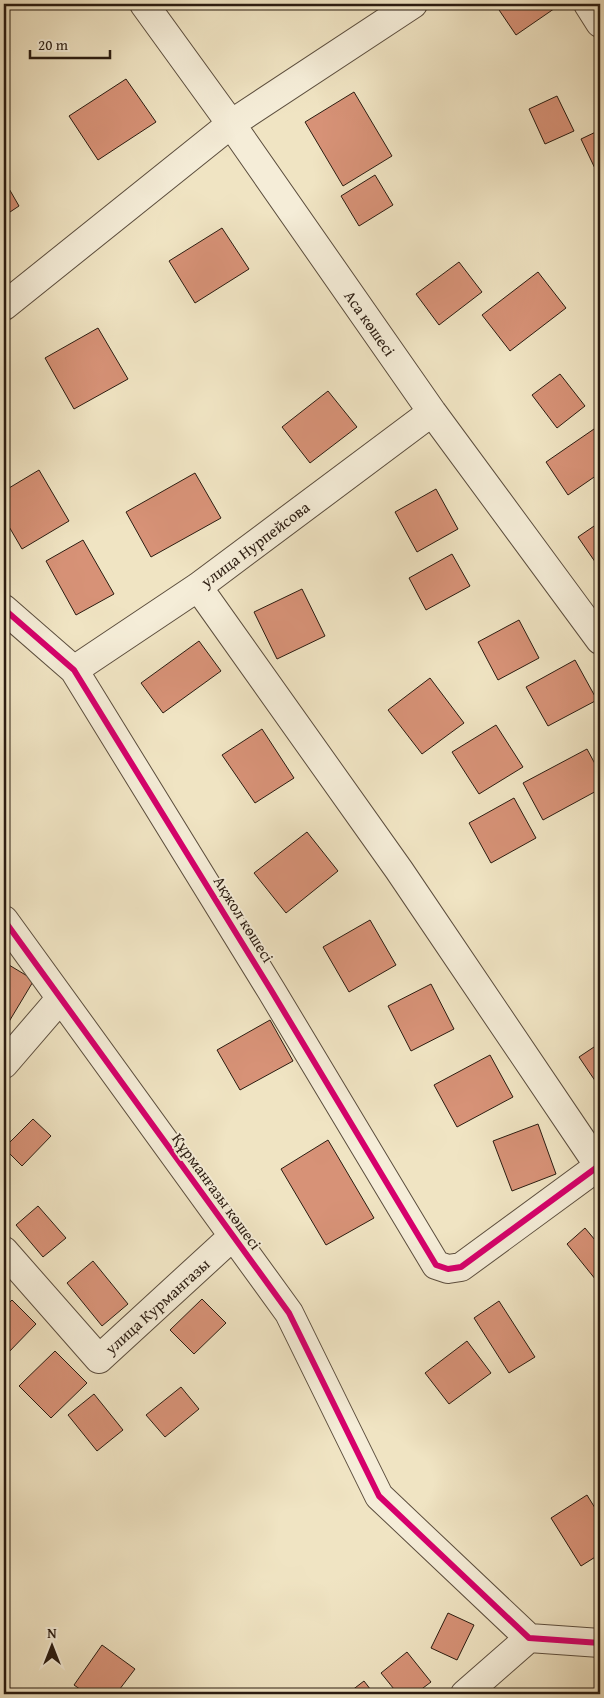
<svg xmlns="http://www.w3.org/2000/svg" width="604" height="1698" viewBox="0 0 604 1698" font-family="'Gentium Book Plus',serif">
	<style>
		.building { fill: #d79277; stroke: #2b1c11 }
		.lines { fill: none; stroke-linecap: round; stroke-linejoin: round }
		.minor-casing { stroke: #5c4e3e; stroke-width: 30 }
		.minor { stroke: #f5edd8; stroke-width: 28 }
		.cycleway-casing { stroke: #f5edd8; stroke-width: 9 }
		.cycleway { stroke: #d6006c; stroke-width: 6 }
		.labels { text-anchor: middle; stroke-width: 4; stroke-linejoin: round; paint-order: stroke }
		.street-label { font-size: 16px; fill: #2b1c11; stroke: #f5edd8 }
	</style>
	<rect width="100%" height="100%" fill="#f0e4c3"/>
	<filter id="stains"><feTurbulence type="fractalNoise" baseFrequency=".004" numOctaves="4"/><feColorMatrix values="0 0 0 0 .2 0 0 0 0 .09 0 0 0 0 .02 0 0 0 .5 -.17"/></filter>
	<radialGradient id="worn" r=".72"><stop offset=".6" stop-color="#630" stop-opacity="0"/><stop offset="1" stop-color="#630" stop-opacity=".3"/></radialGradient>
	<path class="building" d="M495 4H561L516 35Z
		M126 79 156 122 98 160 69 116Z
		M354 92 392 156 343 186 305 122Z
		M557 96 574 131 545 144 529 109Z
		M600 130V179L581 139Z
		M375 175 393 205 359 226 341 196Z
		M4 180 19 206 4 216Z
		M222 228 249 269 195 303 169 261Z
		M459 262 482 292 439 325 416 294Z
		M538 272 566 308 510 351 482 315Z
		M98 328 128 379 74 409 45 358Z
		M560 374 585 406 557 428 532 395Z
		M328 391 357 427 310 463 282 427Z
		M594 429 600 438V473L568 495 546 462Z
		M39 470 69 521 22 549 4 518V491Z
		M195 473 221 518 151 557 126 512Z
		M436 489 458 529 417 552 395 512Z
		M600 522V569L578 537Z
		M83 540 114 594 76 615 46 561Z
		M452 554 470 586 426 610 409 578Z
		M302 589 325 636 277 659 254 612Z
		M519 620 539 658 498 680 478 642Z
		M199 641 221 671 163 713 141 683Z
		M575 660 597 700 548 726 526 687Z
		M430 678 464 723 422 754 388 710Z
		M496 725 523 767 479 794 452 752Z
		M262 729 294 778 255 803 222 755Z
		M587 749 600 773V789L543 820 523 783Z
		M514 798 536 838 491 863 469 823Z
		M307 832 338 871 286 913 254 873Z
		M370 920 396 965 349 992 323 947Z
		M4 962 34 980 4 1030Z
		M431 984 454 1029 411 1051 388 1006Z
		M270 1020 293 1061 240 1090 217 1050Z
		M600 1043V1088L579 1057Z
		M490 1055 513 1097 457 1127 434 1085Z
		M33 1119 51 1136 22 1166 4 1148Z
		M538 1124 556 1174 512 1191 493 1141Z
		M328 1140 374 1218 326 1245 281 1169Z
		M38 1206 66 1238 43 1257 16 1225Z
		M585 1228 600 1246V1285L567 1244Z
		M93 1261 128 1304 102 1326 67 1283Z
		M202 1299 226 1323 194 1354 170 1330Z
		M12 1300 36 1324 6 1355 4 1353V1308Z
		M499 1301 535 1357 509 1373 474 1318Z
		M467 1341 491 1373 449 1404 425 1373Z
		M55 1351 87 1383 51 1418 19 1386Z
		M181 1387 199 1409 165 1437 146 1415Z
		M94 1394 123 1430 97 1451 68 1415Z
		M587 1495 600 1516V1554L581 1566 551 1518Z
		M448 1613 474 1625 457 1660 431 1648Z
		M102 1645 135 1669 116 1694H87L74 1685Z
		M407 1652 431 1682 415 1694H398L381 1673Z
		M364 1681 374 1694H347Z"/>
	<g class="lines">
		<defs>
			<path id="minor" d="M144 4 231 124 432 412 600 640
				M588 4 600 23
				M4 306 231 124 413 4
				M198 587 399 870 599 1166
				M4 609 74 670 271 990 436 1265 448 1269 461 1267 600 1165
				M74 670 198 587 432 412
				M4 920 289 1313 379 1496 529 1638 600 1643
				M4 1064 60 999
				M4 1251 99 1359 233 1236
				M465 1694 529 1638"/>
		</defs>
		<use href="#minor" class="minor-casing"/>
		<use href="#minor" class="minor"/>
		<defs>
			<path id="cycleway" d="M4 609 74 670 271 990 436 1265 448 1269 461 1267 600 1165
				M4 920 289 1313 379 1496 529 1638 600 1643"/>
		</defs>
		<use href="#cycleway" class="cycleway-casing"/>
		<use href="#cycleway" class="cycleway"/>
	</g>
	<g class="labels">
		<g class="street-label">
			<text transform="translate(370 323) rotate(55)" y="6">Аса көшесі</text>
			<text transform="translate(255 544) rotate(-37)" y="6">улица Нурпейсова</text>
			<text transform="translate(244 919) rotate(58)" y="6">Ақжол көшесі</text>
			<text transform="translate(217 1191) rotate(54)" y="6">Құрманғазы көшесі</text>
			<text transform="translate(157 1306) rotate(-42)" y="6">улица Курмангазы</text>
		</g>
	</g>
	<rect width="604" height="1698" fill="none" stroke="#f0e4c3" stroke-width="20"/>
	<rect x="5" y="5" width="594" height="1688" fill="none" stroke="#2b1c11" stroke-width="2.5"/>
	<rect x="10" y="10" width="584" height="1678" fill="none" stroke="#2b1c11"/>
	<g transform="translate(52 1646)" stroke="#f5edd8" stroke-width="4" paint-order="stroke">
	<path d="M0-4L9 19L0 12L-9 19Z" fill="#2b1c11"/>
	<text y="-8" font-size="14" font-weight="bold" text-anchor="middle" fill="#2b1c11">N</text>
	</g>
	<path d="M30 50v8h80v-8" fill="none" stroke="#2b1c11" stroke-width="2.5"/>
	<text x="38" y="50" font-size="15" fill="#2b1c11" stroke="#f5edd8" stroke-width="4" paint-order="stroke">20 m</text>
	<rect width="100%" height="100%" filter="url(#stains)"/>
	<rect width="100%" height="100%" fill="url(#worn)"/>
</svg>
